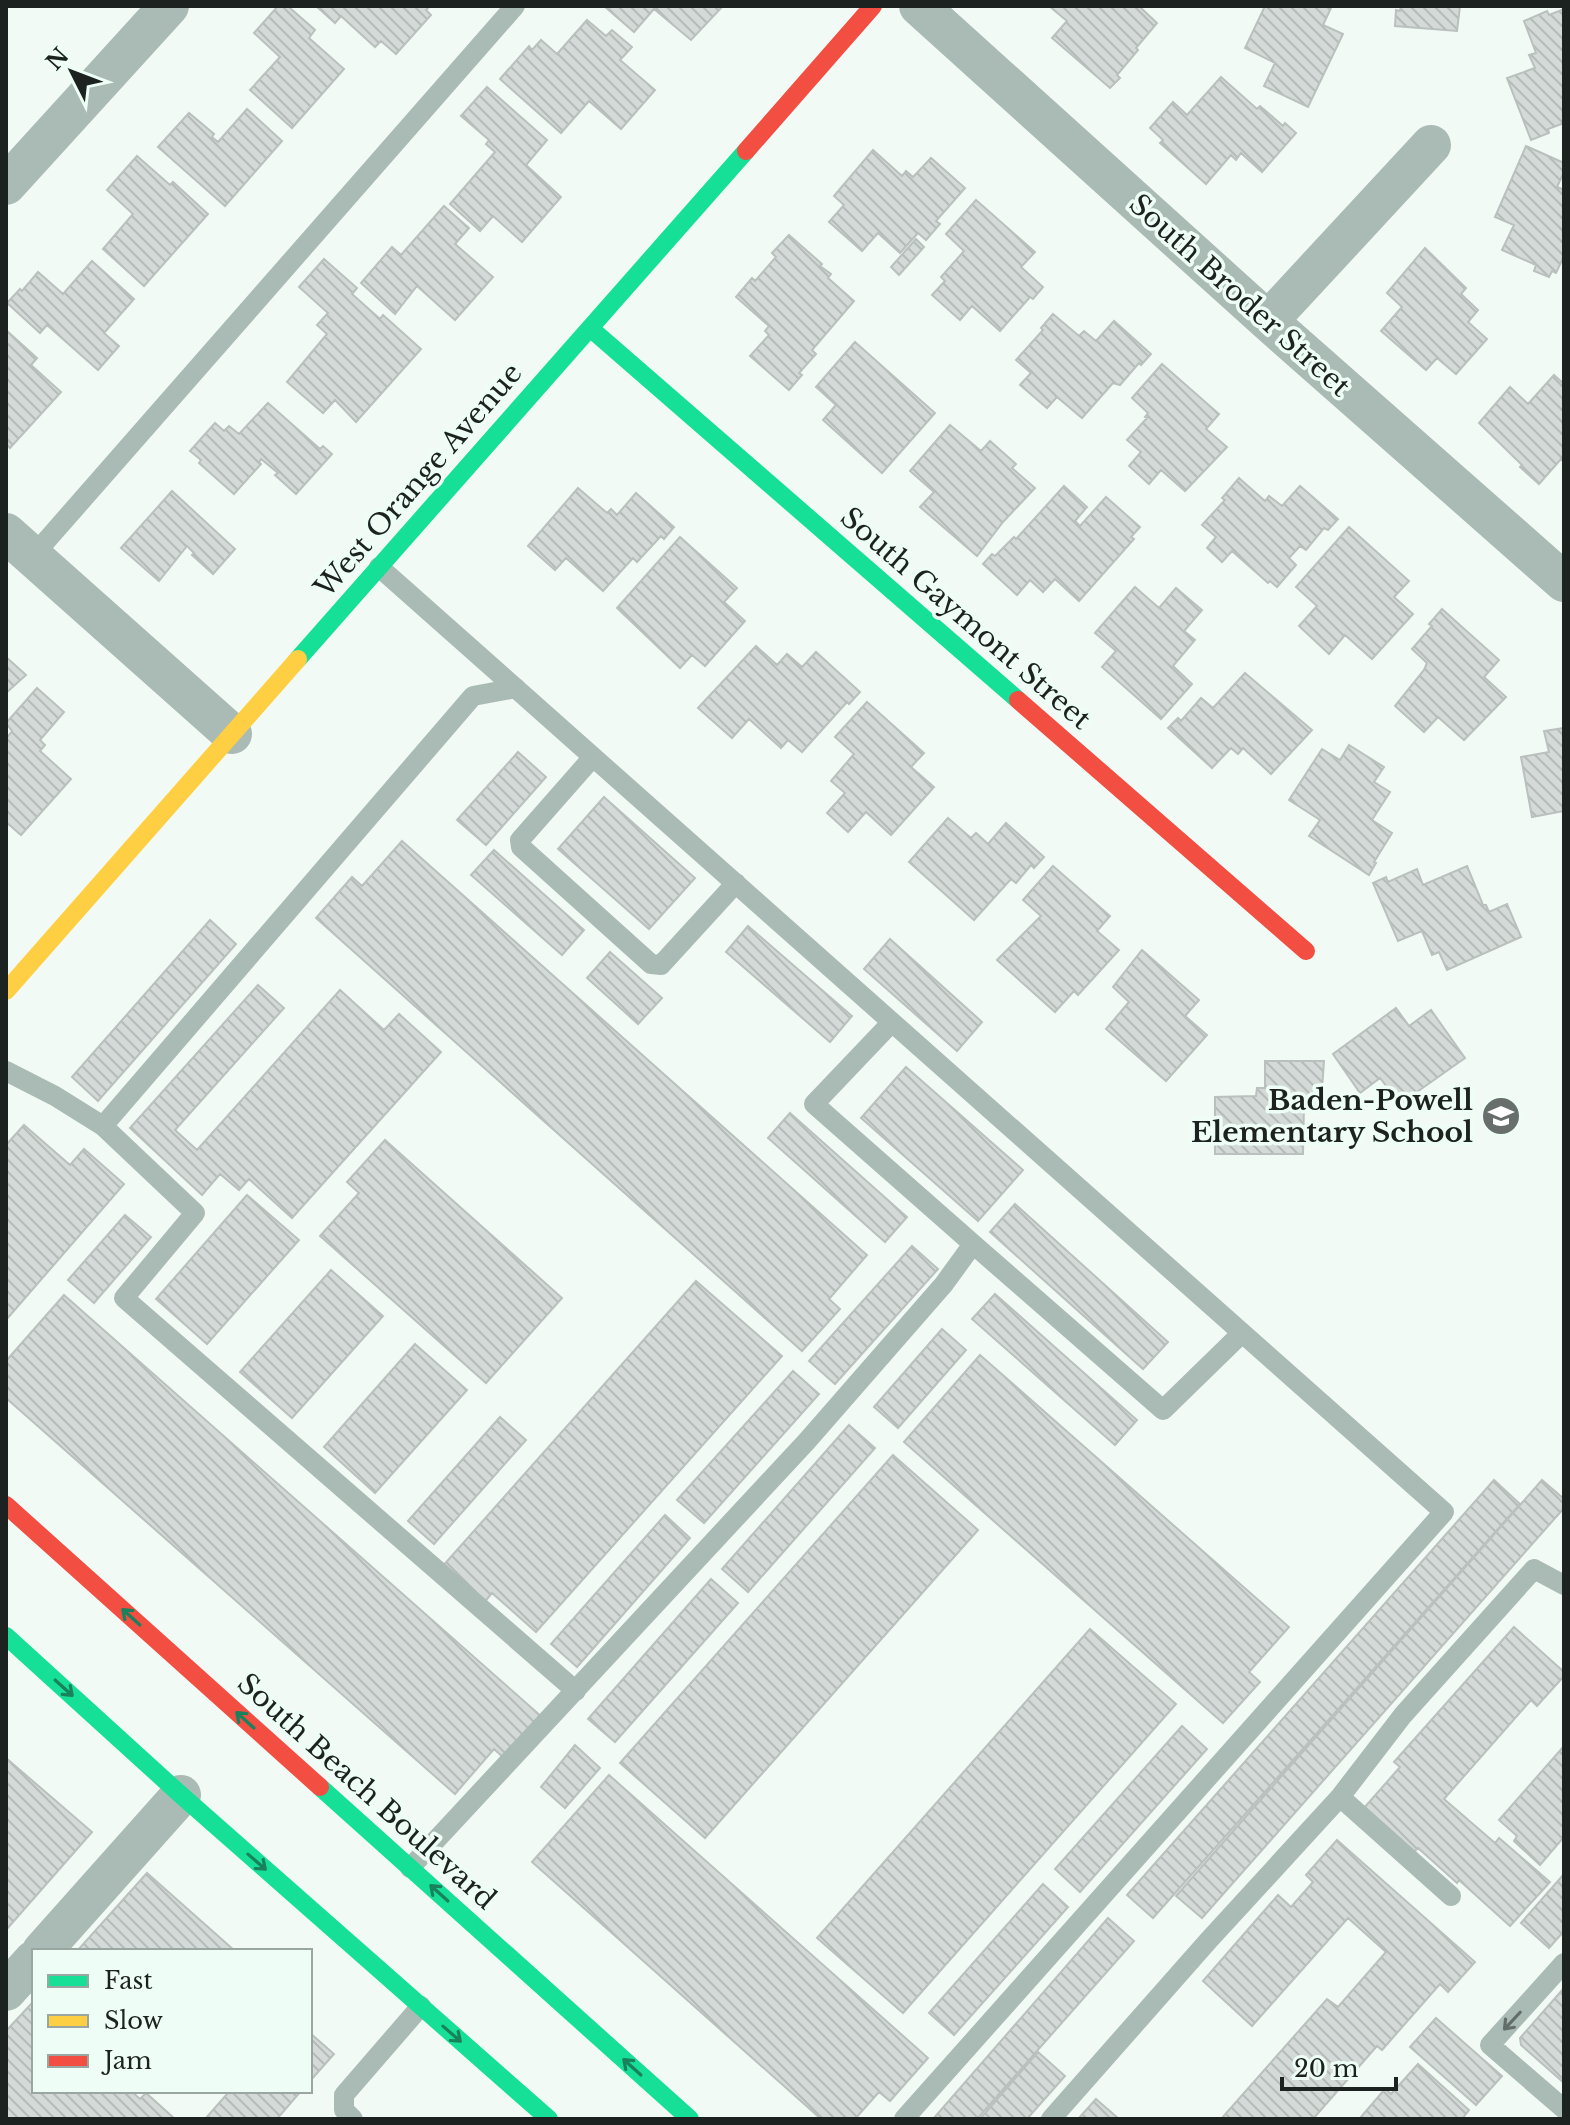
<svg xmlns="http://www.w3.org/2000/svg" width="1570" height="2125" viewBox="0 0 1570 2125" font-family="'Libre Baskerville',serif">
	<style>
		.building { fill: url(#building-back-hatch); stroke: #b9c0bd; stroke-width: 2 }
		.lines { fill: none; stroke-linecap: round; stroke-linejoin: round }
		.lane { stroke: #aabab4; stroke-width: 20 }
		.street { stroke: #aabab4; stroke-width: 40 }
		.fast { stroke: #16e098; stroke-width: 18 }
		.slow { stroke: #ffcf43; stroke-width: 18 }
		.jam { stroke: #f24e42; stroke-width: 18 }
		.oneway { stroke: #19815c }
		.oneway2 { stroke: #636e6a }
		.labels { text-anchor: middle; stroke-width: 7; stroke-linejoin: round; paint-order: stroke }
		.street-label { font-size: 28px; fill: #1c2220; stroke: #eefef7 }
		.poi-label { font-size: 28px; font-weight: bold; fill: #1c2220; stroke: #eefef7; text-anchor: end }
	</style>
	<defs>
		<pattern id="building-back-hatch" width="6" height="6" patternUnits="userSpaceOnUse" patternTransform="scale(2)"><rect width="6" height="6" fill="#d3dad7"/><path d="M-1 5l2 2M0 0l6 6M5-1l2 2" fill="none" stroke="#b5bbb8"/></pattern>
	</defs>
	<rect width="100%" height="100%" fill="#f2faf6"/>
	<path class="building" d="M278 6H292L290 8 315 30 309 38 344 69 292 128 250 90 280 57 254 33Z
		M316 6H430L426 10 431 15 396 54 381 41 375 47 341 16 335 23Z
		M604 6H723L691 40 654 9 634 32Z
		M1049 6H1139L1157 23 1136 48 1138 50 1117 75 1120 78 1110 88 1052 38 1067 21Z
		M1265 6H1332L1323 25 1343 34 1308 107 1264 86 1275 63 1245 48Z
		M1401 6H1460L1457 31 1395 26 1396 10 1400 11Z
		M1564 9V123L1548 129 1549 133 1531 140 1507 78 1535 68 1529 55 1536 53 1524 21 1547 11 1549 15Z
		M587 20 606 36 612 30 632 47 620 60 655 90 621 129 589 101 561 133 500 79 529 46 532 50 541 40 557 54Z
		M1221 77 1257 109 1260 106 1283 126 1285 123 1296 133 1262 172 1241 153 1236 160 1231 155 1206 184 1160 143 1163 140 1150 128 1173 102 1187 115Z
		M487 87 547 140 526 165 561 197 522 242 493 216 480 231 450 204 495 152 486 144 489 140 461 116Z
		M247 109 282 141 225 206 158 147 189 113 214 134 212 137 218 142Z
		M1526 146 1564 163V172L1557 187 1564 190V256L1556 273 1552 271 1549 277 1534 271 1536 265 1502 250 1514 225 1495 217Z
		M873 150 902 176 906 171 913 177 931 158 965 188 936 221 940 224 926 240 918 233 900 253 878 233 862 251 829 222 844 205 834 196Z
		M137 156 170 185 173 182 208 214 144 286 103 249 133 214 107 190Z
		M976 200 1035 252 1021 267 1043 287 1033 299 1030 297 1000 331 972 306 960 320 932 295 945 281 941 277 964 251 946 234Z
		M444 206 469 228 455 244 493 277 455 320 417 286 395 314 361 283 392 247 401 255Z
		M789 235 822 264 820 266 831 274 828 278 854 301 812 350 816 354 799 373 802 375 789 390 750 356 769 335 765 331 769 326 736 297 752 278 755 281 776 257 772 253Z
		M916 239 924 247 899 275 891 267Z
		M1425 248 1466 288 1461 294 1478 310 1468 322 1487 339 1456 374 1437 358 1426 370 1381 331 1402 307 1387 293Z
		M324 259 357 288 352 294 380 319 383 315 421 349 356 422 335 400 323 413 287 382 327 334 317 325 328 313 299 287Z
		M92 261 134 299 104 333 119 346 98 370 47 325 40 333 7 303 20 289 22 291 38 272 63 294Z
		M1053 314 1079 336 1084 331 1096 341 1114 321 1151 354 1141 365 1139 363 1120 385 1113 383 1082 418 1057 397 1047 408 1020 385 1031 373 1016 360 1043 330 1041 328Z
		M6 330 37 358 31 365 61 392 10 448 6 444Z
		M855 342 935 413 882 473 823 420 836 405 816 387Z
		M1162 364 1219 414 1206 429 1227 447 1185 491 1161 470 1149 484 1129 466 1141 452 1127 440 1147 418 1145 417 1148 413 1132 398Z
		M1554 375 1564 384V462L1561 459 1539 484 1520 467 1522 465 1479 423 1510 387 1528 404Z
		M268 403 320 449 323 446 332 454 296 494 275 475 278 473 261 459 259 462 261 464 234 494 199 463 201 460 190 451 215 423 224 431 229 426 239 434Z
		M950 425 981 451 990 441 1016 464 1012 468 1035 488 1003 522 977 556 920 507 934 492 910 471Z
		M1239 478 1265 501 1269 496 1282 506 1300 486 1338 519 1328 530 1324 528 1306 550 1300 546 1289 558 1296 565 1277 587 1270 581 1268 583 1232 551 1222 562 1207 548 1216 537 1202 525 1225 500 1222 498Z
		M1064 486 1087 507 1075 521 1080 526 1106 497 1140 527 1131 537 1134 539 1079 601 1055 579 1043 592 1030 580 1017 595 983 564 992 554 995 556 1014 537 1016 539Z
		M578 488 607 513 611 509 617 515 636 493 674 527 664 539 661 536 637 562 633 558 603 591 566 558 555 570 528 546Z
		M172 491 235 549 213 574 192 555 194 553 187 546 159 581 121 548Z
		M1349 527 1409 581 1394 597 1413 614 1372 659 1345 635 1329 654 1299 626 1317 606 1296 587Z
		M680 537 737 588 724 602 745 621 705 666 692 655 680 668 617 608Z
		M1135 587 1159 608 1176 588 1202 610 1184 631 1195 640 1173 666 1192 684 1161 719 1102 667 1116 651 1095 633Z
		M1442 609 1499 660 1484 677 1506 697 1464 740 1438 717 1424 732 1395 706 1424 670 1427 663 1412 649 1432 626 1429 624Z
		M756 646 777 665 787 654 802 667 816 652 860 692 849 704 847 702 802 752 788 740 781 748 749 719 732 738 698 708Z
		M6 657 26 675 6 693Z
		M1245 673 1312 730 1271 774 1243 748 1238 754 1231 748 1212 768 1168 728 1178 718 1181 721 1201 698 1213 708Z
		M37 688 64 712 40 740 45 745 40 751 71 779 21 835 6 822V739L12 731 6 723Z
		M867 702 924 753 911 767 934 787 891 835 866 812 848 832 827 813 845 793 831 781 854 754 835 737Z
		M1564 728V811L1532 817 1521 757 1549 752 1544 731Z
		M1349 745 1384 767 1374 782 1390 792 1372 820 1392 833 1374 862 1376 863 1369 875 1309 836 1320 820 1289 800 1322 749 1340 760Z
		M518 752 546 777 486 845 457 820Z
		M604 797 695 878 649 929 558 849Z
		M948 818 971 838 976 833 988 844 1006 823 1044 857 1034 868 1031 865 1016 883 1011 879 974 920 909 862Z
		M402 841 867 1255 829 1299 840 1309 802 1351 316 918 352 877 362 886Z
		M494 850 584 930 562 955 471 875Z
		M1053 866 1110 916 1097 931 1119 950 1078 995 1074 991 1055 1012 997 960 1041 916 1023 900Z
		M1467 866 1483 905H1486L1489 912 1507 904 1521 937 1447 970 1439 952 1432 955 1422 931 1398 941 1373 883 1386 877 1388 882 1417 869 1423 885Z
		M210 920 236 944 98 1101 72 1077Z
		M748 926 852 1016 830 1042 726 952Z
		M890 939 982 1022 957 1051 864 969Z
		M1142 950 1199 1000 1185 1016 1207 1035 1166 1081 1106 1029 1129 1002 1113 987Z
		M610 952 662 998 638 1024 587 978Z
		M258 985 284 1008 175 1130 197 1150 340 990 384 1030 399 1014 441 1052 292 1218 249 1179 239 1190 220 1174 202 1195 130 1128Z
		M1396 1008 1409 1026 1431 1010 1465 1058 1400 1104 1380 1078 1360 1093 1333 1054Z
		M1265 1061H1324L1321 1103H1304L1303 1154H1215V1097L1256 1096 1257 1088H1265Z
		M906 1067 1023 1170 978 1221 861 1118Z
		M790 1113 907 1217 885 1242 768 1138Z
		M24 1125 70 1165 84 1149 124 1184 6 1320V1145Z
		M385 1140 562 1298 486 1383 320 1236 359 1193 347 1182Z
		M247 1195 299 1240 207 1344 156 1299Z
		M1015 1204 1168 1342 1143 1369 990 1232Z
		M125 1215 151 1237 94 1303 68 1280Z
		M912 1246 938 1269 835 1384 809 1361Z
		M331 1270 383 1316 292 1418 240 1372Z
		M696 1281 782 1356 536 1632 492 1593 482 1605 441 1568Z
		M995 1294 1137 1420 1115 1445 972 1319Z
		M64 1295 542 1717 505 1759 494 1749 455 1794 6 1398V1361Z
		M942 1329 966 1350 898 1428 874 1407Z
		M415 1344 467 1390 375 1493 324 1447Z
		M980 1355 1289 1627 1249 1672 1260 1682 1223 1723 904 1442Z
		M793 1371 819 1394 704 1523 677 1500Z
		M500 1417 526 1440 434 1544 408 1521Z
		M849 1425 875 1448 748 1592 722 1569Z
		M893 1455 978 1530 705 1838 620 1763Z
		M1494 1480 1520 1504 1153 1918 1127 1895Z
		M1542 1480 1564 1499V1508L1202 1918 1176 1896Z
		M665 1515 690 1538 577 1667 551 1644Z
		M711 1579 738 1603 615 1742 588 1719Z
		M1514 1627 1564 1672V1676L1537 1706 1531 1700 1444 1799 1495 1843 1499 1838 1550 1882 1510 1926 1459 1880 1457 1883 1418 1848 1414 1852 1364 1808 1400 1767 1394 1762Z
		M1090 1629 1176 1704 903 2013 817 1938Z
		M1182 1726 1207 1749 1080 1892 1055 1869Z
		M575 1745 600 1768 565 1808 541 1787Z
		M1564 1746V1837L1540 1865 1514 1841 1517 1836 1499 1820Z
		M6 1758 92 1832 6 1930Z
		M609 1775 928 2058 890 2101 879 2092 855 2119H821L532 1862Z
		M1337 1840 1475 1962 1448 1992 1440 1984 1382 2050 1377 2046 1313 2119H1221L1327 1999 1338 2007 1386 1952 1348 1918 1252 2026 1203 1981 1278 1895 1291 1907 1313 1882 1306 1875Z
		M147 1873 235 1951H77Z
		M1564 1874V1931L1549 1948 1521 1923Z
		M1043 1884 1068 1907 954 2035 929 2013Z
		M1108 1918 1134 1941 977 2119H933Z
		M1564 1988V2083L1521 2045 1520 2038Z
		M32 2003 34 2005V2091H131L140 2099 146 2093 175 2119H9L6 2116V2031Z
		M1436 2018 1502 2076 1476 2105 1410 2047Z
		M310 2033 334 2054 310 2081Z
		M1038 2052 1065 2076 1027 2119H980Z
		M1418 2064 1469 2110 1462 2119 1360 2118 1385 2089 1391 2094Z
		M225 2091H301L277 2119H205L228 2093Z
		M1096 2099 1119 2119H1078Z"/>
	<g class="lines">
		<path class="lane" d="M32 557 515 6
			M379 567 1444 1512 904 2119
			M593 757 520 840 521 847 651 964 661 965 736 883
			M892 1022 814 1104 973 1244
			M6 1071 55 1096 103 1126 473 696 516 688
			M103 1126 195 1213 124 1298 576 1691
			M1340 1797 1451 1896
			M410 1868 807 1441 944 1284 973 1244 1163 1410 1242 1333
			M1564 1963 1490 2045 1564 2109
			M353 2119 344 2110V2095L421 2006
			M1051 2119 1208 1941 1340 1797 1403 1715 1534 1569 1564 1585"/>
		<path class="street" d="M919 6 1268 321 1564 582
			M6 185 169 6
			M1268 321 1431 145
			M6 533 232 734
			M42 1951 181 1795
			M6 1991 34 1960"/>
		<path class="fast" d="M590 328 1018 700
			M298 659 746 151
			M6 1636 181 1795 549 2119
			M320 1787 690 2119"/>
		<path class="slow" d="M6 991 298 659"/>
		<path class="jam" d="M746 151 873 6
			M1018 700 1306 951
			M6 1505 320 1787"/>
	</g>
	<defs><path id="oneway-shaft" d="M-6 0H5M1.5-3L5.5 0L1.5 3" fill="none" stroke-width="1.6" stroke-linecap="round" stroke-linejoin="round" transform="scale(2)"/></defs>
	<g class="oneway">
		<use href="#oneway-shaft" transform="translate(131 1617) rotate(-138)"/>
		<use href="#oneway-shaft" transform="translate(64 1688) rotate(42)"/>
		<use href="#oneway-shaft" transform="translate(245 1720) rotate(-138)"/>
		<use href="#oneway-shaft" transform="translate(257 1862) rotate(41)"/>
		<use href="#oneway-shaft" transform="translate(439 1893) rotate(-138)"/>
		<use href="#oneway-shaft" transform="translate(452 2034) rotate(41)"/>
		<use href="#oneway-shaft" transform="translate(632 2067) rotate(-138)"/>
	</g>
	<use class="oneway2" href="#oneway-shaft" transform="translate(1512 2021) rotate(133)"/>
	<defs>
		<symbol id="school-disc" viewBox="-11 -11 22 22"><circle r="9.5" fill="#676e6b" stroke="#eefef7"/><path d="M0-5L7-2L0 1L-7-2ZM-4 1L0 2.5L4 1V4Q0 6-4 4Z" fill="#fff"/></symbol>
	</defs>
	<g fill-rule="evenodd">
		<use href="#school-disc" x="1479" y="1094" width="44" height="44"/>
	</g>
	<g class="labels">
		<g class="street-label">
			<text transform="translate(1240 295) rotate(42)" y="10">South Broder Street</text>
			<text transform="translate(418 480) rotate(-49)" y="10">West Orange Avenue</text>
			<text transform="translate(966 618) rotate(41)" y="10">South Gaymont Street</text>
			<text transform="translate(367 1791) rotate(42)" y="10">South Beach Boulevard</text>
		</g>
		<g class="poi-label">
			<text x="1473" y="1110">Baden-Powell<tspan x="1473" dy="32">Elementary School</tspan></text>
		</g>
	</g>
	<rect width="1570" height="2125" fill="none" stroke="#1c2220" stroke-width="16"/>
	<rect x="32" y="1949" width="280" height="144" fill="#eefef7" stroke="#9aa6a1" stroke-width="2"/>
	<rect x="48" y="1975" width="40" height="12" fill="#16e098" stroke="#9aa6a1" stroke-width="2"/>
	<text x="104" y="1989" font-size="24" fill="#1c2220">Fast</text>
	<rect x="48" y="2015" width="40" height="12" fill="#ffcf43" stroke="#9aa6a1" stroke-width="2"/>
	<text x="104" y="2029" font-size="24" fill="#1c2220">Slow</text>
	<rect x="48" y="2055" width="40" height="12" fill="#f24e42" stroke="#9aa6a1" stroke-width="2"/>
	<text x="104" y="2069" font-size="24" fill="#1c2220">Jam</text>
	<g transform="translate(72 72) rotate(312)" stroke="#eefef7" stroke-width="6" paint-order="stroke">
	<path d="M0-6L14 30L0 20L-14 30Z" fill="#1c2220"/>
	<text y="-12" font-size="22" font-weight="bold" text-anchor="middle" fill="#1c2220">N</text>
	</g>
	<path d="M1282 2077v12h114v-12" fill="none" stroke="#1c2220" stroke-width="4"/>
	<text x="1294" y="2077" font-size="24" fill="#1c2220" stroke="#eefef7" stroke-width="6" paint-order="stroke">20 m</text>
</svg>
